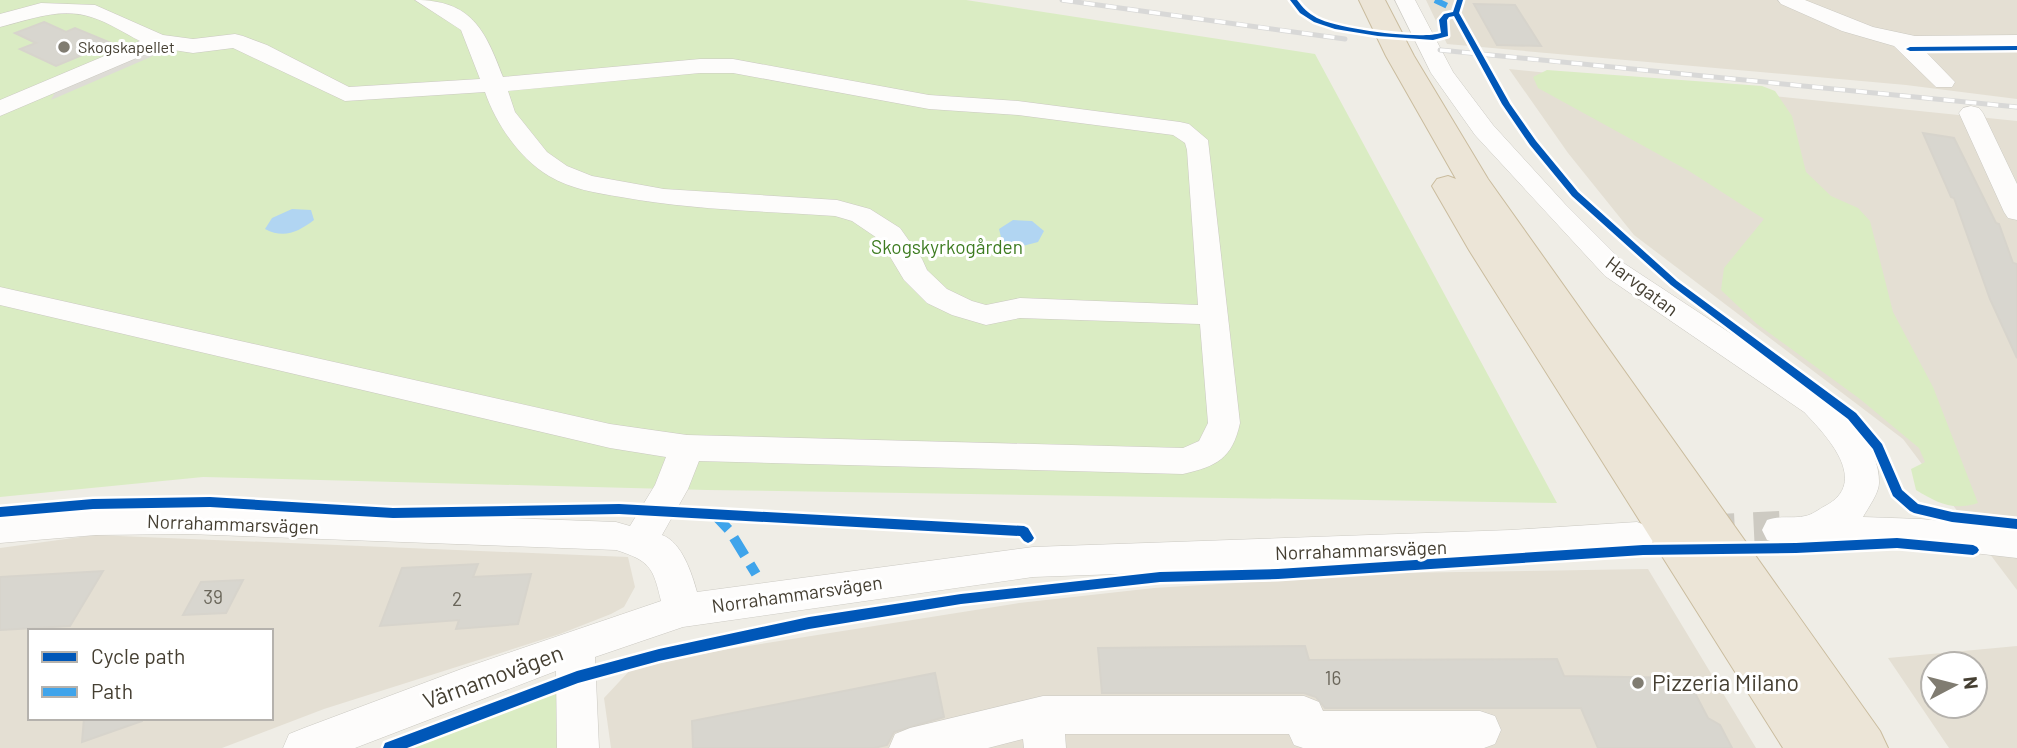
<svg xmlns="http://www.w3.org/2000/svg" width="2017" height="748" viewBox="0 0 2017 748" font-family="Barlow,sans-serif">
	<style>
		.residential { fill: #e4dfd3; fill-rule: evenodd }
		.green { fill: #daecc3 }
		.parking { fill: #dedcd6 }
		.water { fill: #b1d5f2 }
		.building { fill: #d8d6cf; stroke: #d7d4cc; stroke-width: 2 }
		.lines { fill: none; stroke-linecap: round; stroke-linejoin: round }
		.minor-tunnel { stroke: #cdcac2; stroke-width: 38; stroke-dasharray: 38 19; stroke-linecap: butt }
		.minor-casing { stroke: #cbc9c2; stroke-width: 1 }
		.highway-casing { stroke: #cabc9e; stroke-width: 2 }
		.minor { fill: #fdfcfb; fill-rule: evenodd }
		.highway { fill: #ece5d7; fill-rule: evenodd }
		.rail-casing { stroke: #d8d8d7; stroke-width: 5 }
		.rail { stroke: #fff; stroke-width: 3.5; stroke-dasharray: 11; stroke-linecap: butt }
		.quiet-far1 { stroke: #3fa4eb; stroke-width: 6; stroke-dasharray: 13 6; stroke-linecap: butt }
		.quiet { stroke: #3fa4eb; stroke-width: 10; stroke-dasharray: 21 10; stroke-linecap: butt }
		.cycleway-casing { stroke: #fff; stroke-width: 5 }
		.cycleway { fill: #0057b8; fill-rule: evenodd }
		.poi-dot { fill: #807c71; stroke: #fff; stroke-width: 2.5 }
		.labels { text-anchor: middle; stroke-width: 6; stroke-linejoin: round; paint-order: stroke }
		.far-poi-label { font-size: 16px; fill: #453f32; stroke: #fff; text-anchor: start }
		.park-label { font-size: 19px; fill: #3e7c21; stroke: #fff }
		.street-label { font-size: 19px; fill: #453f32; stroke: #fff }
		.near-number-label { font-size: 19px; fill: #6a665a }
		.near-street-label { font-size: 23px; fill: #453f32; stroke: #fff }
		.near-poi-label { font-size: 23px; fill: #453f32; stroke: #fff; text-anchor: start }
	</style>
	<rect width="100%" height="100%" fill="#efede6"/>
	<path class="residential" d="M1426 0H2017V99L1906 85 1447 44Z
		M1509 69 2017 121V590L1903 439 1634 235 1568 153Z
		M95 535 628 557 635 587 624 607 611 614 560 634 324 709 222 748H0V548ZM30 631H271V718H30Z
		M1648 569 1756 748H611L604 698 633 667 729 649 1019 603 1154 588 1394 573Z
		M2017 646V748H1949L1888 658ZM1933 664H1975V706H1933Z"/>
	<path class="green" d="M0 0H966L1315 54 1557 503 707 490 203 477 0 497Z
		M1547 70 1762 86 1775 91 1792 116 1806 172 1831 196 1858 208 1870 221 1893 312 1933 387 1978 503C1952 511 1938 503 1916 490L1911 469 1925 462 1919 448 1860 399 1757 324 1721 290 1724 268 1764 219 1689 171 1538 88 1533 77Z
		M559 688 564 748H405Z"/>
	<path class="parking" d="M153 50V56L51 100 55 92Z"/>
	<path class="water" d="M292 209 311 210 314 220C298 232 284 239 265 229L272 218Z
		M1013 220 1032 221 1044 231 1038 242 1019 247 1002 241 999 229Z"/>
	<path class="building" d="M1474 4 1515 5 1541 46 1497 45Z
		M44 22 66 32 75 28 111 43 56 66 20 49 36 43 15 33Z
		M1923 133 1954 138 1996 223 1999 224 2013 263 2017 264V358L1990 299 1954 198 1951 197Z
		M478 564 473 577 531 574 518 624 456 629 459 620 380 626 402 568Z
		M103 571 70 626 0 630V577Z
		M243 580 226 613 183 615 201 582Z
		M1305 646 1309 660 1557 659 1564 676 1687 678 1708 718 1720 725 1732 748H1598L1581 708H1325L1316 697 1304 693H1102L1098 648Z
		M935 673 944 717 894 732 887 745 874 748H693L692 721Z
		M84 718H142V721L82 742Z"/>
	<g class="lines">
		<path class="minor-tunnel" d="M1697 534 1780 530"/>
		<defs>
			<path id="minor" d="M415 0C472 0 485 30 503 77L700 59H733L929 95 1018 101 1180 122 1189 124 1208 140 1240 423C1232 459 1217 466 1183 474L699 461 688 489 662 535C682 542 692 574 697 592L1033 547 1511 530 1637 522 1650 527 1655 537 1650 547 1637 552 1511 560 1033 577 683 627 595 657 599 748H557L556 671 355 748H283L289 734 304 728 464 668 661 601C653 567 650 561 616 550L188 534 96 535 0 543V515L96 507 188 506 616 522 630 526 655 485 666 457 610 448 0 305V287L610 424 687 435 1183 448 1199 441 1208 423 1200 324 1020 318 986 325 952 315 927 303 904 280 880 240 852 221 835 216C764 211 691 210 621 197 596 193 571 189 549 176 520 159 496 124 485 92L345 101 233 48 193 53 160 48 0 116V100L140 41C124 33 108 22 91 17 60 7 29 20 0 27V14L41 3 95 5 163 35 193 39 235 34 243 36 267 45 349 87 480 79 461 30ZM700 73H733L929 109 1018 115 1173 135 1185 143 1187 150 1198 305 1020 298 986 305 972 301 947 289 927 270 922 259 900 228 870 209 837 200 664 189 592 176 567 166 547 152 515 112 508 91Z
				M1395 0H1415L1453 72 1493 125 1565 204 1625 264 1826 396C1849 418 1880 448 1879 483 1879 493 1868 508 1863 517L1921 519 2017 528V558L1921 547 1780 544 1767 540 1762 530 1767 520C1781 515 1792 519 1805 516 1812 515 1819 509 1825 506 1871 482 1826 435 1804 412L1605 276 1475 135 1431 73Z
				M1778 0H1805L1873 27 1915 36 2017 35V49L1924 50 1955 82 1952 87H1936L1894 46 1842 31 1781 4Z
				M1971 106 1979 108 1983 113 2017 184V220L2008 218 2004 212 1959 113 1963 108Z
				M1043 696H1304L1319 702 1323 711H1480L1495 716 1501 730 1495 744 1484 748H1303L1294 745 1289 734H1065L1066 748H1024L1023 739 988 748H889L895 734 910 728Z"/>
			<path id="highway" d="M1359 0H1385L1414 56 1488 179 1880 731 1888 748H1783L1469 250 1432 186 1437 179 1448 176 1456 179 1386 56Z"/>
		</defs>
		<use href="#minor" class="minor-casing"/>
		<use href="#highway" class="highway-casing"/>
		<use href="#minor" class="minor"/>
		<use href="#highway" class="highway"/>
		<defs>
			<path id="rail" d="M1062 0 1345 39
				M1440 50 2017 107"/>
		</defs>
		<use href="#rail" class="rail-casing"/>
		<use href="#rail" class="rail"/>
		<path class="quiet-far1" d="M1435 0 1456 10"/>
		<path class="quiet" d="M714 514 729 530 756 574"/>
		<defs>
			<path id="cycleway" d="M1290 0H1297C1303 8 1308 13 1317 18 1338 29 1420 40 1441 33L1439 20 1444 14 1453 12 1457 0H1463L1459 13 1510 104 1536 141 1578 192 1677 281 1856 413 1882 444 1902 490 1918 504 1952 512 2017 519V529L1952 522 1914 513 1910 511 1893 496 1873 449 1848 419 1671 285 1572 196 1530 145 1502 104 1454 16 1449 17 1447 20 1448 36 1433 40 1378 36 1335 29 1314 22 1300 13Z
				M2017 46V50L1910 51 1906 49 1910 47Z
				M210 497 393 508 619 504 1024 526 1028 528 1034 538 1032 541 1028 543 1024 541 1020 536 619 514 393 518 210 507 93 509 0 517V507L93 499Z
				M1897 538 1973 545 1977 547 1979 550 1977 553 1973 555 1897 548 1796 553 1643 555 1278 579 1160 582 961 604 809 629 659 661 578 683 407 748H383L385 743 577 671 659 649 809 617 961 594 1160 572 1278 569 1643 545 1796 543Z"/>
		</defs>
		<use href="#cycleway" class="cycleway-casing"/>
		<use href="#cycleway" class="cycleway"/>
	</g>
	<g class="poi-dot">
		<circle cx="64" cy="47" r="7"/>
		<circle cx="1638" cy="683" r="7"/>
	</g>
	<g class="labels">
		<g class="far-poi-label">
			<text x="78" y="53">Skogskapellet</text>
		</g>
		<g class="park-label">
			<text x="947" y="254">Skogskyrkogården</text>
		</g>
		<g class="street-label">
			<text transform="translate(1642 286) rotate(37)" y="7">Harvgatan</text>
			<text transform="translate(233 524) rotate(2)" y="7">Norrahammarsvägen</text>
			<text transform="translate(1361 550) rotate(-2)" y="7">Norrahammarsvägen</text>
			<text transform="translate(797 594) rotate(-8)" y="7">Norrahammarsvägen</text>
		</g>
		<g class="near-number-label">
			<text x="213" y="604">39</text>
			<text x="457" y="606">2</text>
			<text x="1333" y="685">16</text>
		</g>
		<g class="near-street-label">
			<text transform="translate(493 677) rotate(-20)" y="8">Värnamovägen</text>
		</g>
		<g class="near-poi-label">
			<text x="1652" y="691">Pizzeria Milano</text>
		</g>
	</g>
	<rect x="28" y="629" width="245" height="91" fill="#ffffff" stroke="#b5b2ad" stroke-width="2"/>
	<rect x="42" y="652" width="35" height="10" fill="#0057b8" stroke="#b5b2ad" stroke-width="2"/>
	<text x="91" y="664" font-size="21" fill="#453f32">Cycle path</text>
	<rect x="42" y="687" width="35" height="10" fill="#3fa4eb" stroke="#b5b2ad" stroke-width="2"/>
	<text x="91" y="699" font-size="21" fill="#453f32">Path</text>
	<g transform="translate(1954 685) rotate(83)"><circle r="33" fill="#ffffff" stroke="#b5b2ad" stroke-width="2"/>
	<path d="M0-5L12 26L0 18L-12 26Z" fill="#807c71"/>
	<text y="-10" font-size="19" font-weight="bold" text-anchor="middle" fill="#453f32">N</text>
	</g>
</svg>
